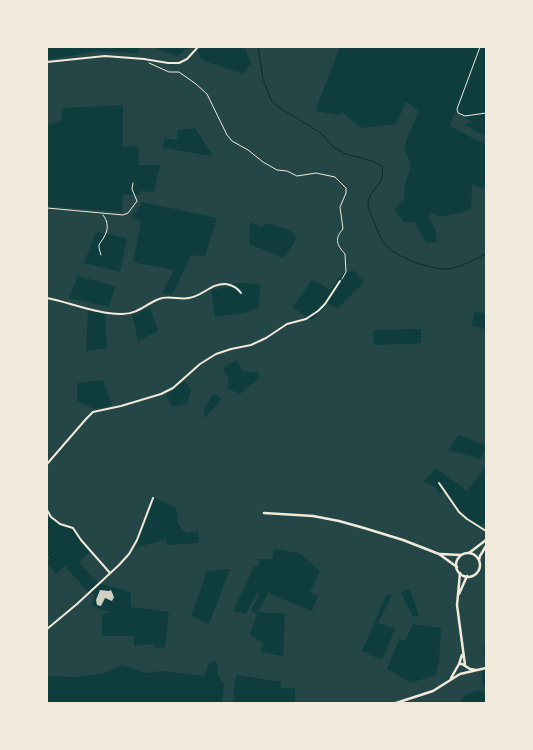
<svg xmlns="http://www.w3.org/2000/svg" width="533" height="750" viewBox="0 0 533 750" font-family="Poppins,sans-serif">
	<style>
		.green { fill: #244646; fill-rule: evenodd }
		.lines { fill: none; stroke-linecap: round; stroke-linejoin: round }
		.stream { stroke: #0a2a2b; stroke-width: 1 }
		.building { fill: #cfcfc3 }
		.path { stroke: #f1e9da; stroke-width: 1 }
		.service { stroke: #f1e9da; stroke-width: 1 }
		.minor { stroke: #f1e9da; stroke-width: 2 }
		.tertiary { stroke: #f1e9da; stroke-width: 2.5 }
		.secondary { stroke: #f1e9da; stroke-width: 2.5 }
	</style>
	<rect width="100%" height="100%" fill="#0f3d3e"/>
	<path class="green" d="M139 47H157V49L177 56 190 47H196L202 60 243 74 251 63 245 47H340L315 111 340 115 342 112 361 128 396 124 406 102 419 111 406 141 405 150 411 165 405 185 404 199 394 210 404 222H415L426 243 437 242 435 228 429 220 430 213 442 217 463 212 471 208 472 185 482 188 486 187V314L475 312 472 325 486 330V445L458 435 448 450 480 459 486 450V467L467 491 461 486 435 468 424 482 435 487 439 493 447 491 454 507 465 519 477 529 486 521V644L483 648 486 664C480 670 482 679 483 686L486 687V694L481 690 466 694 459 703 426 702 423 703H295V688H281V682L237 675 235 680 233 703H222L224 684 218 676 217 663 214 661 209 663 204 676 161 671 146 673 122 665 104 673 76 677 47 676V563L56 574 65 566 88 592 95 595 92 606 109 612 102 615V636H134V646L153 644 154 648 165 647 169 612 131 607V592L98 583 79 563 90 551 72 529 50 517 47 520V465L50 460 47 459V217L49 215 47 214V206L122 212 123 194 140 195V191L154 192 160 165H139L138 146 123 147V105L63 108 61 121 47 125V60L97 51 138 53ZM195 128 213 156 163 148 165 138 177 140 178 130ZM142 202 217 218 205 256 191 255 172 295 162 294 174 270 133 262 141 222 132 218ZM250 222 262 227 266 223 291 231 297 238 284 258 249 244ZM96 232 127 238 120 272 84 263ZM355 271 364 282 338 308 328 304 311 320 303 315 292 307 303 293 312 279 330 290 344 272ZM78 276 115 286 109 307 69 298ZM234 283 261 284 258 308 244 313 215 317 211 290 229 287ZM150 308 158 331 138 341 132 315ZM88 310 105 314 107 348 86 351ZM421 329V343L374 345 373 330ZM237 360 243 371 259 373 258 379 240 394 227 388 229 381 223 368ZM103 380 112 405 95 409 77 401V383ZM185 381 191 390 187 404 173 407 166 395ZM214 393 221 399 204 419V409ZM155 498 176 508 178 524 186 533 198 531 199 543 167 545 166 539 135 548ZM274 549 299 553 320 571 310 592 318 596 312 611 268 593 258 612 285 614 283 656 260 652 263 643 250 635 257 614 251 611 260 594 257 592 246 614 233 611 254 567 259 566 258 559H272ZM230 569 209 624 191 616 207 571ZM410 589 419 616 413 617 401 592ZM387 594 392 595 378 623 395 629 382 660 362 651ZM413 624 441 628 439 661 436 675 410 683 394 672 387 670 399 639 405 641Z
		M455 112 472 122 464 125 486 136V145L450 126Z"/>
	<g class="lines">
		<path class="stream" d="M258 47 263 79 271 100 277 106 321 133 333 147 346 154 372 161 382 166C386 186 368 189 368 205 368 209 371 215 373 219 377 230 382 244 391 250 405 260 432 270 449 269 462 267 474 259 486 254"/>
	</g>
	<path class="building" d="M100 590 109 591 111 590 114 597 112 601 105 598 101 606 97 605 96 600Z"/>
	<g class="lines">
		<path class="path" d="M480 47 457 109 458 113 465 116 486 113
			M149 63 169 72H179L196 84 207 94 227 135 232 141 248 150 263 162 277 170 287 171 297 176 316 173 335 177 346 188V193L340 207 343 229C334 239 337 245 345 254L346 272 342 279
			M101 255C100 252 99 249 99 245 100 242 103 240 104 237 109 229 108 221 103 215"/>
		<path class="service" d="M47 208 123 215 128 213 137 201 132 189 133 183
			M47 559 48 558"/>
		<path class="minor" d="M47 62 105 56 144 59 168 63H179L187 59 198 47
			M47 298C68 302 101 315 122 314 138 314 146 304 159 299 168 295 179 300 189 298 203 296 211 283 226 284 232 285 237 287 241 293
			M47 464 86 419 93 412 121 406 161 394 173 388 200 364 216 354 231 349 251 345 266 338 287 324 306 319 318 311 325 304 340 281
			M439 483 459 512 467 519 486 531
			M47 510 51 517 60 524 73 528 81 540 110 573
			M47 629 77 604 119 565 129 554 137 540 153 498"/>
		<path class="tertiary" d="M460 573 457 605 465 665
			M459 594 467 576
			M459 664 462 655
			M451 678 459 664H462L470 669 476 670
			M396 703 433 691 460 674 486 668"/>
		<path class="secondary" d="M264 513 313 516 339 521 364 528 403 540 439 554 457 567
			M469 553 486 540
			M456 565a12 12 0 1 1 24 0a12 12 0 1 1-24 0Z
			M440 554 461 555
			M479 560 480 556 486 546"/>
	</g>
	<rect width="533" height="750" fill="none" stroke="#f1e9da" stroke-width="96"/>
</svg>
